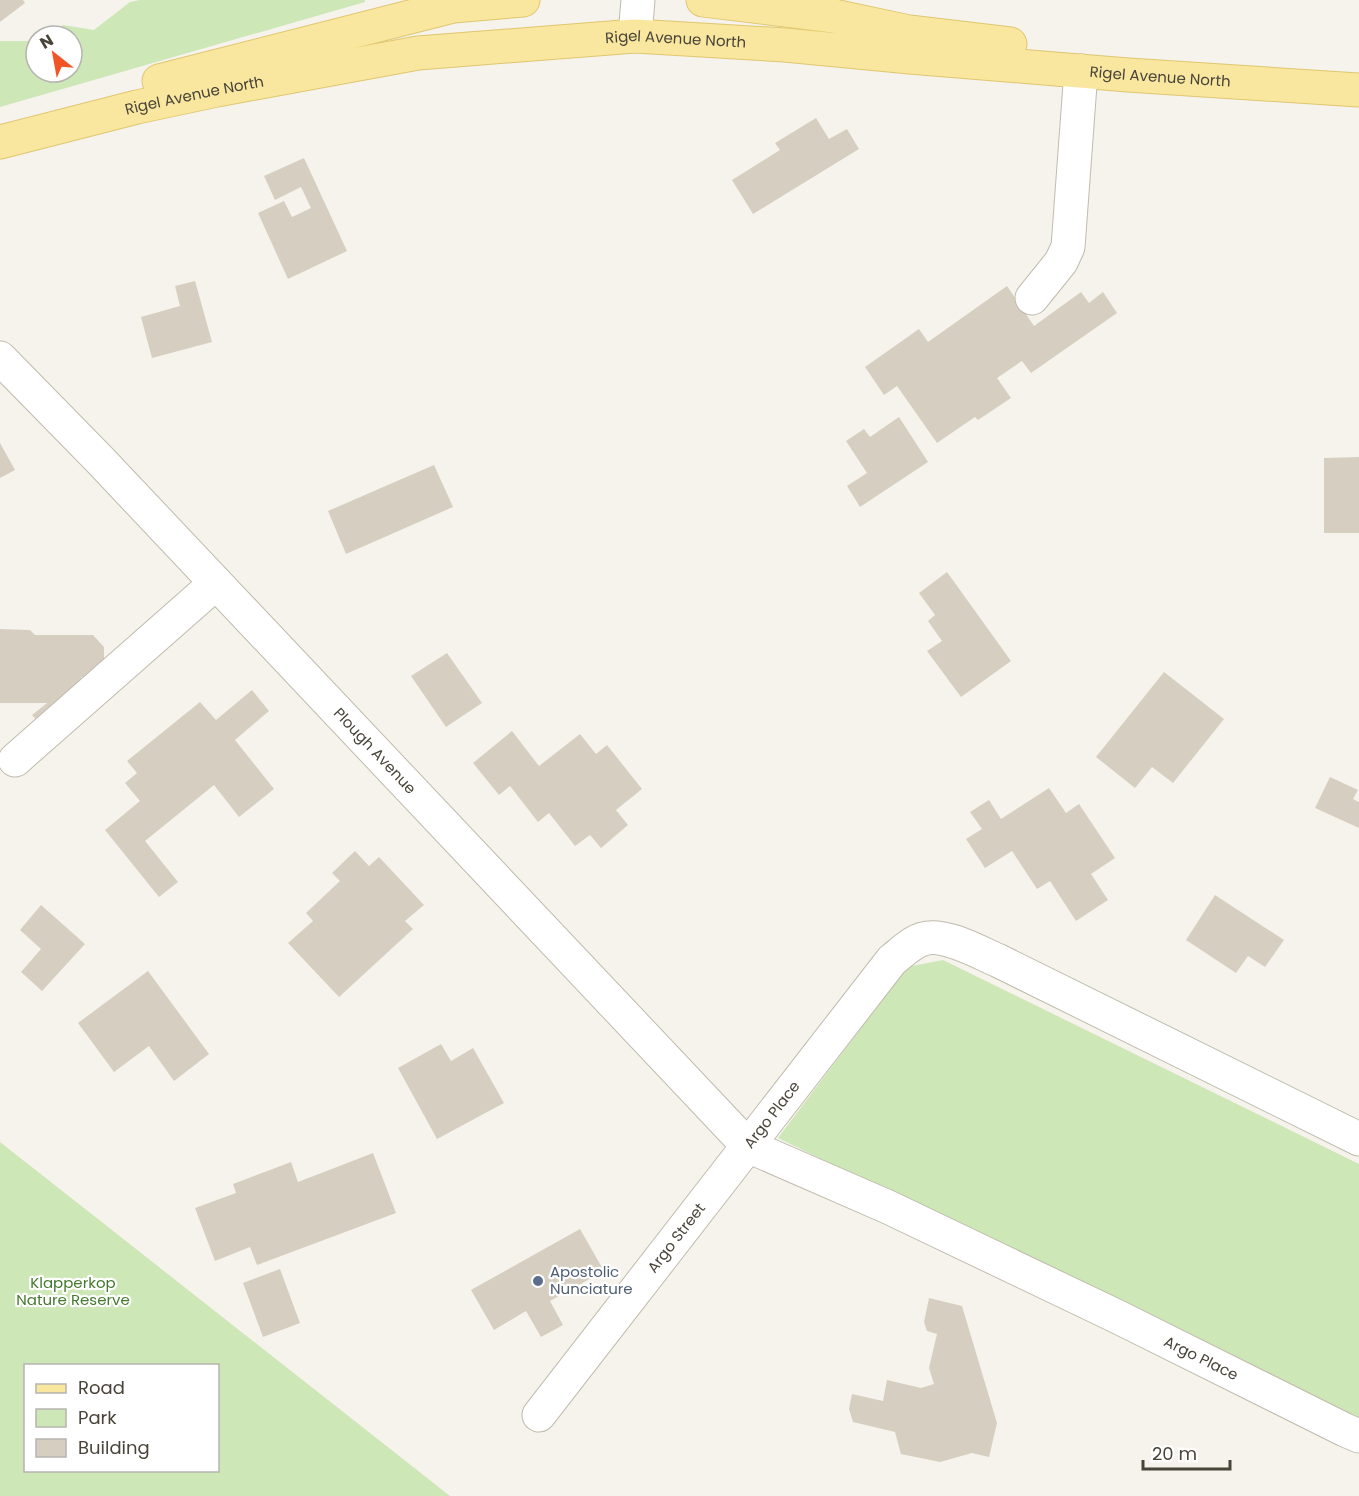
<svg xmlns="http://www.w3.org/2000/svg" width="1359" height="1496" viewBox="0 0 1359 1496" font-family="Poppins,sans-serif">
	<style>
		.green { fill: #cde7b6; fill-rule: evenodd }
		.building { fill: #d6cfc1 }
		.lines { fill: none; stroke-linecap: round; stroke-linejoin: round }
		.minor-casing { stroke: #c0bbae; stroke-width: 35 }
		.major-casing { stroke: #dfc66f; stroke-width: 35 }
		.minor { stroke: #fff; stroke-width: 33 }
		.major { stroke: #fae79f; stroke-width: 33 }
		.service-dot { fill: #5c6f8a; stroke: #fff; stroke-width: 2 }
		.labels { text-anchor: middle; stroke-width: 4.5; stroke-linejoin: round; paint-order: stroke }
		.street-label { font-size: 15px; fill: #494439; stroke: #fff }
		.service-label { font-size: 15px; fill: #4e5e75; stroke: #fff; text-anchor: start }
		.park-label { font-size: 15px; fill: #44792e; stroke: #fff }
	</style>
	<rect width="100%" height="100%" fill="#f5f3eb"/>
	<path class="green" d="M140 0H365V2L0 107V41H36V72H72V36H51L63 25 94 30 130 2Z
		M943 960 1359 1164V1417L1343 1412 778 1138 907 967Z
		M0 1142 450 1496H0ZM26 1366H218V1470H26Z"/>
	<path class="building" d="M0 0H23L25 3 0 22Z
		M816 118 829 139 847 129 859 149 753 214 732 180 780 150 775 143Z
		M304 158 347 251 288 279 258 213 284 201 292 217 311 208 301 187 275 200 264 176Z
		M195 281 212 342 152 358 141 317 180 306 175 286Z
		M1007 286 1034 326 1081 292 1089 303 1103 292 1117 313 1031 373 1022 361 997 378 1011 398 978 420 975 417 937 443 897 386 884 395 865 367 919 329 928 342Z
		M899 417 928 462 860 507 847 486 867 473 846 441 864 429 870 437Z
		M0 443 15 470 0 478Z
		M1359 457V533H1324V458Z
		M434 465 453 507 346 554 328 511Z
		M947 572 1011 661 961 697 927 651 942 641 928 621 935 615 919 593Z
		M0 629 30 630 35 635H93L104 647V677H81V700L45 730 32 715 47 703H0Z
		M447 653 482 703 446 727 411 676Z
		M1164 672 1224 719 1173 783 1152 767 1135 788 1096 757Z
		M252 690 269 711 235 740 274 789 239 817 214 785 145 841 178 882 159 897 105 830 140 801 125 783 137 773 127 761 200 702 216 720Z
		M512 731 539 766 580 734 596 754 607 745 642 789 616 810 628 825 601 848 590 835 575 846 549 813 538 822 510 786 499 795 473 763Z
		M1330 777 1358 790 1353 799 1359 802V828L1315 808Z
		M1049 788 1066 813 1079 804 1115 858 1091 874 1108 900 1076 921 1050 881 1037 889 1012 851 985 868 966 839 982 829 970 812 989 800 1001 819Z
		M355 851 369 866 379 857 424 905 405 921 413 929 339 997 288 943 313 921 306 913 340 881 332 873Z
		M1215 895 1284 940 1265 967 1248 956 1236 973 1186 940Z
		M41 905 85 944 42 991 21 972 41 949 20 930Z
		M148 971 209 1054 174 1081 149 1046 114 1072 78 1023Z
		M441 1044 451 1061 473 1048 504 1103 437 1139 398 1068Z
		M373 1153 396 1213 257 1265 250 1247 215 1261 195 1208 236 1193 233 1184 291 1162 298 1182Z
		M580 1229 604 1271 550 1301 563 1325 541 1337 526 1311 494 1330 471 1290Z
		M280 1269 300 1323 263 1337 243 1283Z
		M929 1298 962 1306 997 1423 989 1457 972 1453 940 1462 901 1454 895 1432 853 1422 849 1409 852 1394 883 1401 887 1380 921 1388 934 1384 929 1368 937 1334 927 1331 924 1322Z"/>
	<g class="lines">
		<defs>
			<g id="minor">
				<path d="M635 36 638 0"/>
				<path d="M1032 298 1061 262 1068 247 1081 71"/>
				<path id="s1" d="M0 358 99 459 748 1146 888 1207 1116 1316 1345 1430 1359 1436"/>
				<path d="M15 760 216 583"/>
				<path id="s2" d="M539 1415 892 960C901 953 912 942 923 939 944 932 980 953 999 961L1359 1139"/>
			</g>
			<g id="major">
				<path d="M703 0 834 16 909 32 1010 44"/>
				<path d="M159 81 453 6 523 0"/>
				<path id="s3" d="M0 142 137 107 217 90 418 53 635 36 785 45 910 57 1128 75 1359 90"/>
			</g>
		</defs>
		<use href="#minor" class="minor-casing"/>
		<use href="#major" class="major-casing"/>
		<use href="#minor" class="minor"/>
		<use href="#major" class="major"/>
	</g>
	<circle class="service-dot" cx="538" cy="1281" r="6"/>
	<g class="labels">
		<g class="street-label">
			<text dy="5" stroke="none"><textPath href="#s3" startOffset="686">Rigel Avenue North</textPath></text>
			<text dy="5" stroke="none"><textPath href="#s3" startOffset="1172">Rigel Avenue North</textPath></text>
			<text dy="5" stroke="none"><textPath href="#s3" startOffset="200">Rigel Avenue North</textPath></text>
			<text dy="5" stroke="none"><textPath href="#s1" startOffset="543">Plough Avenue</textPath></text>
			<text dy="5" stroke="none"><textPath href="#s2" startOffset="380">Argo Place</textPath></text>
			<text dy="5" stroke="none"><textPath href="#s2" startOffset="224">Argo Street</textPath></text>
			<text dy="5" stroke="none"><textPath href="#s1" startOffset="1587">Argo Place</textPath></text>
		</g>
		<g class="service-label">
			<text x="550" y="1277">Apostolic<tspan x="550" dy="17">Nunciature</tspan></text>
		</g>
		<g class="park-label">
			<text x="73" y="1288">Klapperkop<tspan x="73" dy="17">Nature Reserve</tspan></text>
		</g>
	</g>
	<rect x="24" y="1364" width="195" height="108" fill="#ffffff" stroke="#b6b4b0" stroke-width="1.5"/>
	<rect x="36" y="1384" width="30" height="9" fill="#fae79f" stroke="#b6b4b0" stroke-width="1.5"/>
	<text x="78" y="1394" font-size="18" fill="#494439">Road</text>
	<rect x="36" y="1409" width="30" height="18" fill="#cde7b6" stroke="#b6b4b0" stroke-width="1.5"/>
	<text x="78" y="1424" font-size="18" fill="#494439">Park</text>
	<rect x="36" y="1439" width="30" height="18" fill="#d6cfc1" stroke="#b6b4b0" stroke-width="1.5"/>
	<text x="78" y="1454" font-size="18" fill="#494439">Building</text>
	<g transform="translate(54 54) rotate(329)"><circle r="28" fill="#ffffff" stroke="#b6b4b0" stroke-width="1.5"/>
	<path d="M0-4.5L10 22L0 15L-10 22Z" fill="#f05527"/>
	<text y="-9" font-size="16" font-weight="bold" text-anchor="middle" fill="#494439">N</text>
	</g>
	<path d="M1143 1460v9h87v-9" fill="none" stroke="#494439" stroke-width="3"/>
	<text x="1152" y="1460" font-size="18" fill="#494439" stroke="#ffffff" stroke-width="4.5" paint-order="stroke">20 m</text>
</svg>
